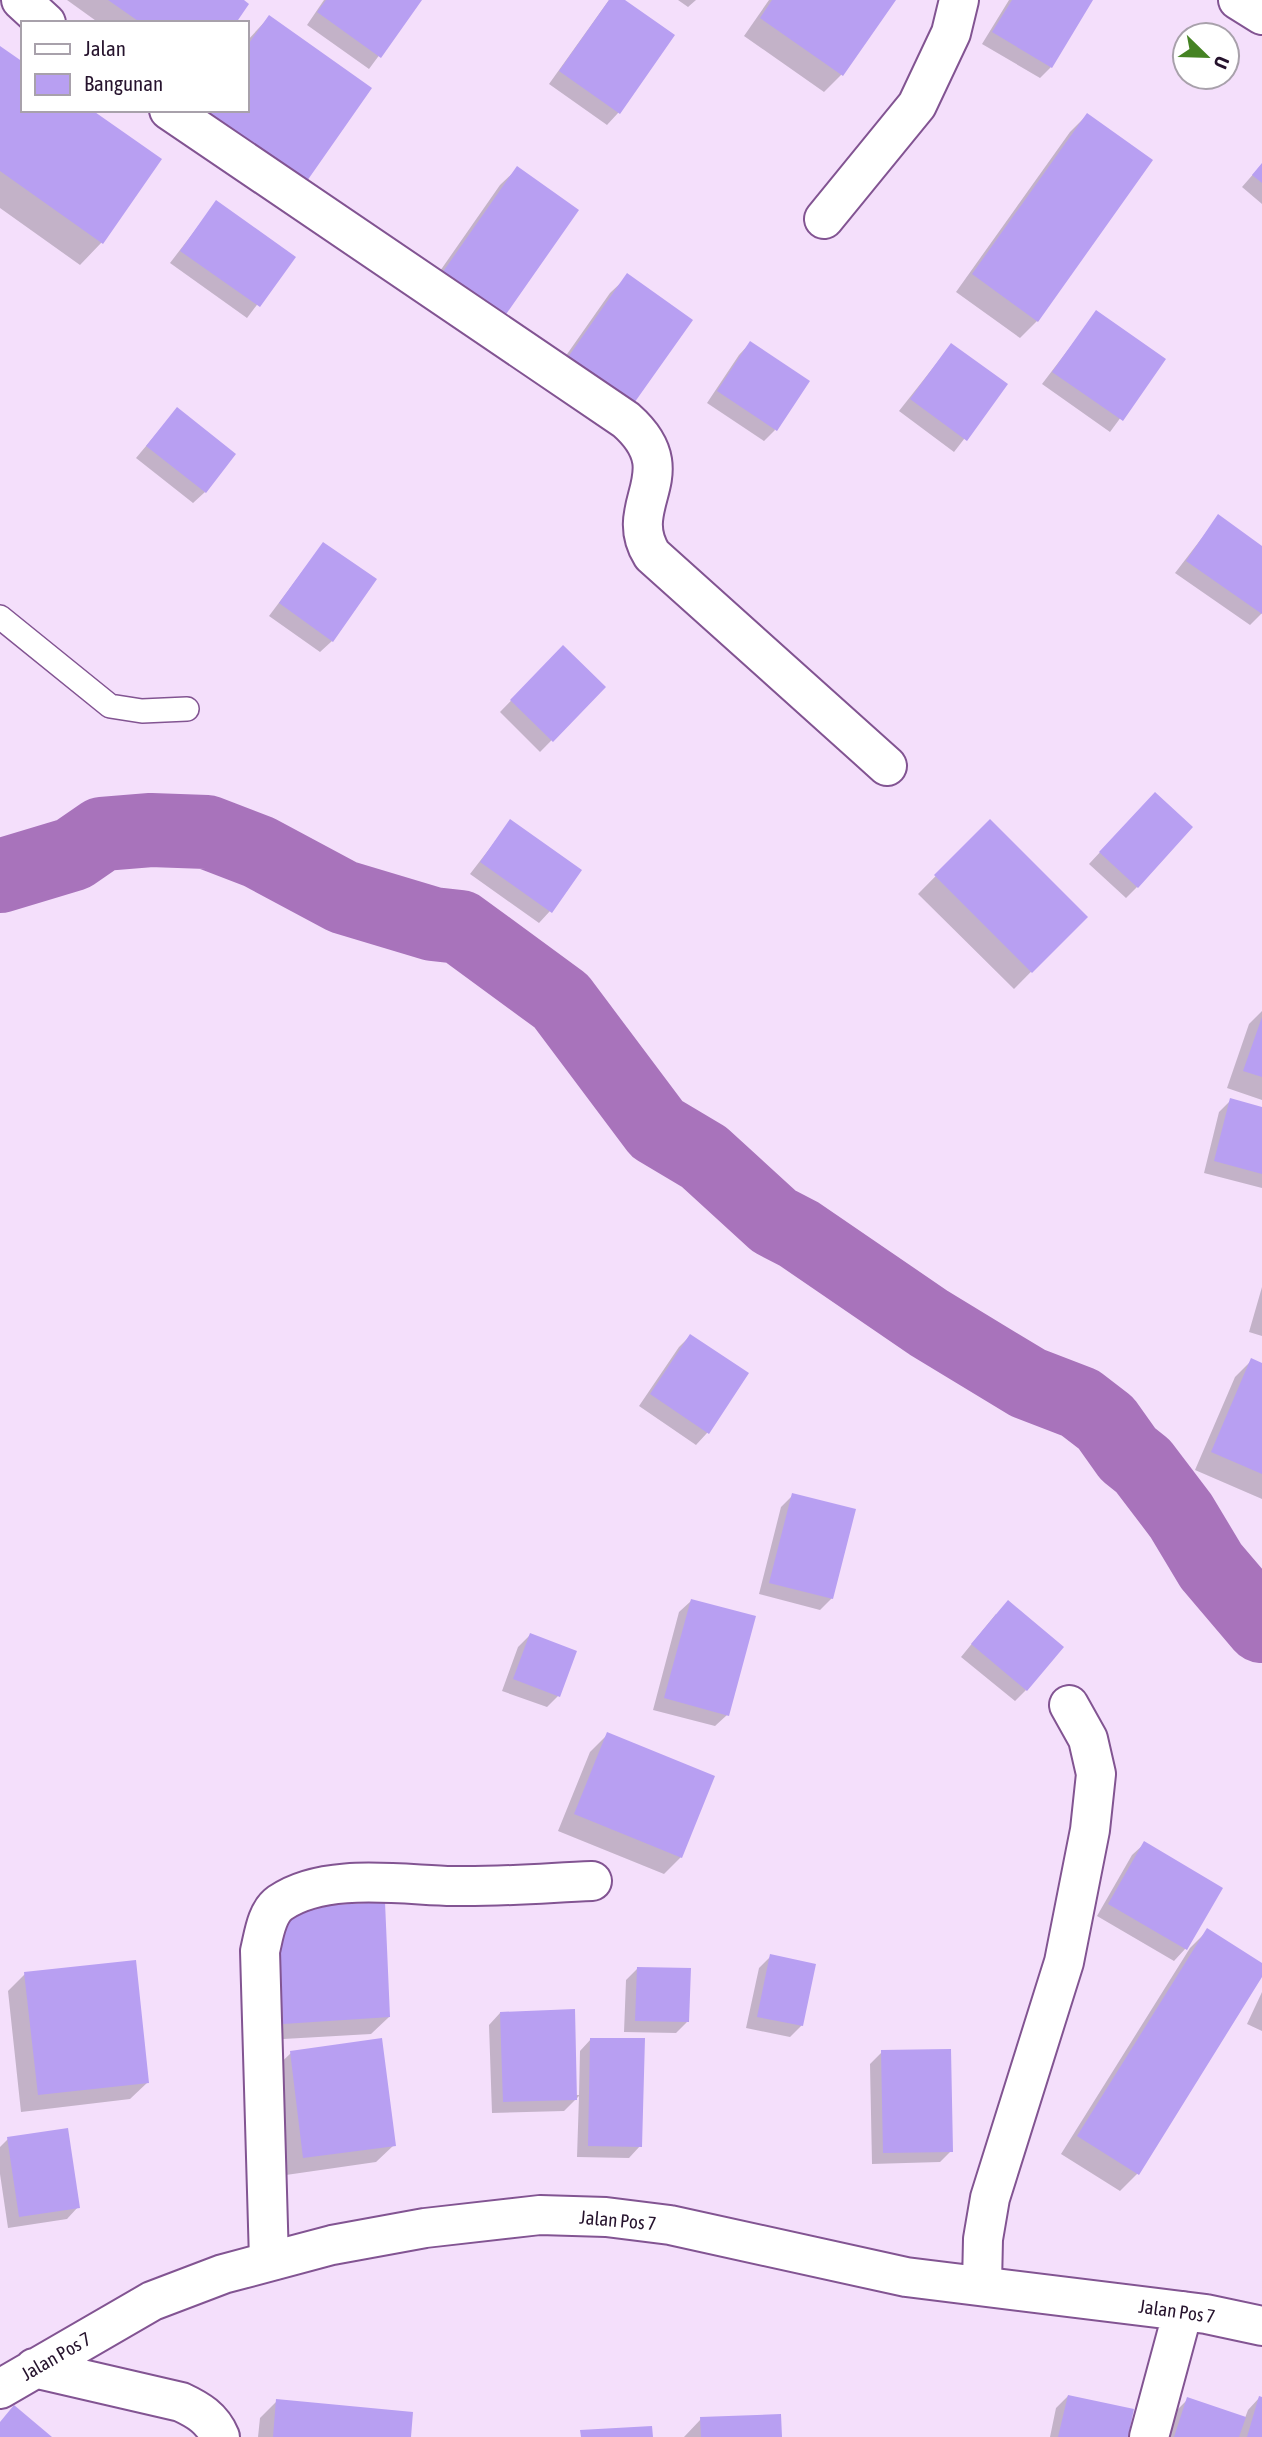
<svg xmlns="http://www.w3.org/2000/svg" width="1262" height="2437" viewBox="0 0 1262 2437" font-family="'Asap Condensed',sans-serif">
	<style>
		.shadow { fill: #0003 }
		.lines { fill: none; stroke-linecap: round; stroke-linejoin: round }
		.river { stroke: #a873bb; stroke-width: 74 }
		.building { fill: #b89ff2 }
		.service-casing { stroke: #825492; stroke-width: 26 }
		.minor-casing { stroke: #825492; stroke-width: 42 }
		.service { stroke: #fff; stroke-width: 23 }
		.minor { stroke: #fff; stroke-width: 38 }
		.labels { text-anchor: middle; stroke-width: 6; stroke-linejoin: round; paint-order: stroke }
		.street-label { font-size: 19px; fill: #26132d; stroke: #fff }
	</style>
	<rect width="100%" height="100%" fill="#f4dffb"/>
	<path class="shadow" d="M67 0H241L234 23H99Z
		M324 0H420L369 69 307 25Z
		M609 0H622L672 36 618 113 607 125 549 84Z
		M678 0H696L688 7Z
		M769 0H894L841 75 824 92 744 36Z
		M1009 0H1091L1051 67 1040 78 982 44Z
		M269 17 305 180 198 110H247V41Z
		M0 48 23 110 102 242 80 265 0 208Z
		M1087 115 1037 321 1020 338 956 292 1070 132Z
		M1262 164V204L1242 187Z
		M518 168 577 210 424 294 500 185Z
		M216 203 293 257 247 318 170 263Z
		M628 276 614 422 551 377 610 293Z
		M1096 313 1163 360 1110 432 1042 384Z
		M750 343 775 430 764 441 707 403 739 355Z
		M951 345 1006 385 954 452 899 411Z
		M177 409 205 492 193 503 136 458Z
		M1218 517 1262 548V613L1250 625 1175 573Z
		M323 544 332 641 320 652 269 616Z
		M563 647 604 687 540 752 500 712Z
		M1143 806 1137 887 1126 898 1089 864Z
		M990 821 1085 917 1014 989 918 894Z
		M510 822 550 911 539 923 470 874Z
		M1262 1011V1100L1227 1088 1249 1024Z
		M1231 1100 1262 1109V1188L1204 1173 1219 1112Z
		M1262 1287V1336L1249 1332Z
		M690 1336 747 1374 707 1433 696 1445 639 1406 679 1347Z
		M1252 1360 1262 1365V1499L1195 1470 1235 1377Z
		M793 1495 832 1598 820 1610 759 1594 781 1507Z
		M691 1601 727 1715 715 1726 653 1710 679 1612Z
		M996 1614 1026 1690 1015 1701 961 1657Z
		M530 1635 558 1696 547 1707 502 1691 518 1647Z
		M608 1734 681 1857 664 1874 558 1831 590 1752Z
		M1144 1844 1221 1888 1185 1949 1174 1961 1097 1916 1132 1855Z
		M261 1927 389 2017 371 2034 266 2040Z
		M1207 1931 1262 1965V1974L1137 2174 1120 2191 1061 2154 1190 1948Z
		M771 1956 802 2025 790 2037 746 2028 759 1968Z
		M637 1969 687 2022 676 2033 624 2032 626 1980Z
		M25 1974 148 2082 130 2099 21 2112 8 1991Z
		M1262 1992V2031L1247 2024Z
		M500 2013 576 2095H579L580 2051 591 2039 640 2146 629 2158 577 2157 579 2096 564 2111 492 2113 489 2025Z
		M882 2052 951 2151 940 2162 872 2164 870 2064Z
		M291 2053 394 2145 376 2162 286 2175 273 2070Z
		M8 2139 78 2207 67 2219 8 2228 0 2174V2147Z
		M1068 2396 1126 2437H1050L1056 2408Z
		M1259 2398 1262 2399V2437H1167L1176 2411 1188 2399 1245 2418 1248 2410Z
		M277 2401 409 2437H258L260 2418Z
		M701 2419 780 2437H684Z"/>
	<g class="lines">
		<path class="river" d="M0 876 73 854 102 834 151 830 207 832 259 852 343 897 433 924 460 927 561 1001 657 1129 704 1157 774 1221 799 1234 929 1323 1028 1383 1080 1403 1106 1423 1128 1454 1143 1466 1181 1516 1211 1566 1262 1626"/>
	</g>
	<path class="building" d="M108 0H244L249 4 236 23H141Z
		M326 0H422L381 58 317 12Z
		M609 0H625L675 35 620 114 559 71Z
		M772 0H896L843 76 760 18Z
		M1012 0H1093L1052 68 992 32Z
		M269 15 372 88 307 181 206 110H247V46Z
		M0 46 23 62V110H92L162 159 103 244 0 171Z
		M1087 113 1153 160 1038 322 972 274Z
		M1262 163V183L1252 175Z
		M517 166 579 210 502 320 440 276Z
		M216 200 296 257 260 307 180 251Z
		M627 273 693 320 632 406 566 360Z
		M1096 310 1166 359 1123 421 1052 372Z
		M750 341 810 381 777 431 717 391Z
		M951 343 1008 384 967 441 910 399Z
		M177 407 236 454 206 493 146 446Z
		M1218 514 1262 546V614L1186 561Z
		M323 542 377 579 333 642 279 603Z
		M563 645 606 687 553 742 510 700Z
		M1155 792 1193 827 1138 888 1099 852Z
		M510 819 582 870 552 913 480 862Z
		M990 819 1088 917 1032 973 934 875Z
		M1262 1017V1077L1243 1071Z
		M1230 1098 1262 1107V1174L1214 1161Z
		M690 1334 749 1373 709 1434 650 1394Z
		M1251 1358 1262 1363V1474L1211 1452Z
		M792 1493 856 1509 833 1599 769 1583Z
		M691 1599 756 1616 729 1716 664 1698Z
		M1008 1600 1064 1647 1027 1691 971 1644Z
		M530 1633 577 1651 560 1697 513 1679Z
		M607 1732 715 1776 682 1858 574 1814Z
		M1144 1841 1223 1888 1187 1950 1108 1904Z
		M385 1902 390 2017 283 2024 277 1908Z
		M1207 1928 1262 1963V1977L1139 2175 1077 2136Z
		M770 1954 816 1964 803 2026 757 2017Z
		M136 1960 149 2083 38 2095 24 1972Z
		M637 1967 691 1968 689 2022 635 2021Z
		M575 2009 577 2100 503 2102 500 2012Z
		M382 2038 396 2146 303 2158 290 2051Z
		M590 2038H645L642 2147 588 2146Z
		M951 2049 953 2152 883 2153 881 2050Z
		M68 2128 80 2208 19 2217 7 2137Z
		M1068 2395 1134 2409 1128 2437H1058Z
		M1259 2396 1262 2397V2437H1247Z
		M1187 2397 1246 2417 1239 2437H1174Z
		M276 2399 413 2412 411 2437H273Z
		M14 2405 52 2437H0V2422Z
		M781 2414 782 2437H701L700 2417Z
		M652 2426 653 2437H581L580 2430Z"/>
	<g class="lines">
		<defs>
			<path id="service" d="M0 617 110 706 142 711 187 709"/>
			<path id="minor" d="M21 0 46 23
				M1238 0 1262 15
				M169 110 626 420C687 474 620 504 652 555L887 766
				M824 219 917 105 951 33 959 0
				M269 2260 260 1951C264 1935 266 1913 280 1903 325 1872 402 1885 453 1886 499 1887 546 1883 592 1881
				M982 2284 983 2239 990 2198 1064 1962 1090 1830 1096 1774 1088 1739 1069 1705
				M34 2368 181 2402C198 2410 212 2418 220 2437
				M0 2389 152 2301 223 2274 332 2245 425 2228 540 2215 606 2217 670 2225 906 2277 1206 2314 1262 2326
				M1149 2437 1183 2311"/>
		</defs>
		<use href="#service" class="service-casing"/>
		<use href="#minor" class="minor-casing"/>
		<use href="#service" class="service"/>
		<use href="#minor" class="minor"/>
	</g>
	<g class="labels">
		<g class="street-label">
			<text transform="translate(618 2220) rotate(5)" y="7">Jalan Pos 7</text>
			<text transform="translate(1177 2311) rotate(8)" y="7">Jalan Pos 7</text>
			<text transform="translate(56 2356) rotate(-30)" y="7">Jalan Pos 7</text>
		</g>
	</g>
	<rect x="21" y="21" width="228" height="91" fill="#ffffff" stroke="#a8a1ab" stroke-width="2"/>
	<rect x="35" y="44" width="35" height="10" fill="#ffffff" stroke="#a8a1ab" stroke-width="2"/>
	<text x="84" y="56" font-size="21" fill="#26132d">Jalan</text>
	<rect x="35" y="74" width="35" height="21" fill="#b89ff2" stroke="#a8a1ab" stroke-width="2"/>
	<text x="84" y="91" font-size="21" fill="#26132d">Bangunan</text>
	<g transform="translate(1206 56) rotate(113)"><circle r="33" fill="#ffffff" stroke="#a8a1ab" stroke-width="2"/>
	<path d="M0-5L12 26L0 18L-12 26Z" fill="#458323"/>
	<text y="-10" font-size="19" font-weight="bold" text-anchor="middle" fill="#26132d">U</text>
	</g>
</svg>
